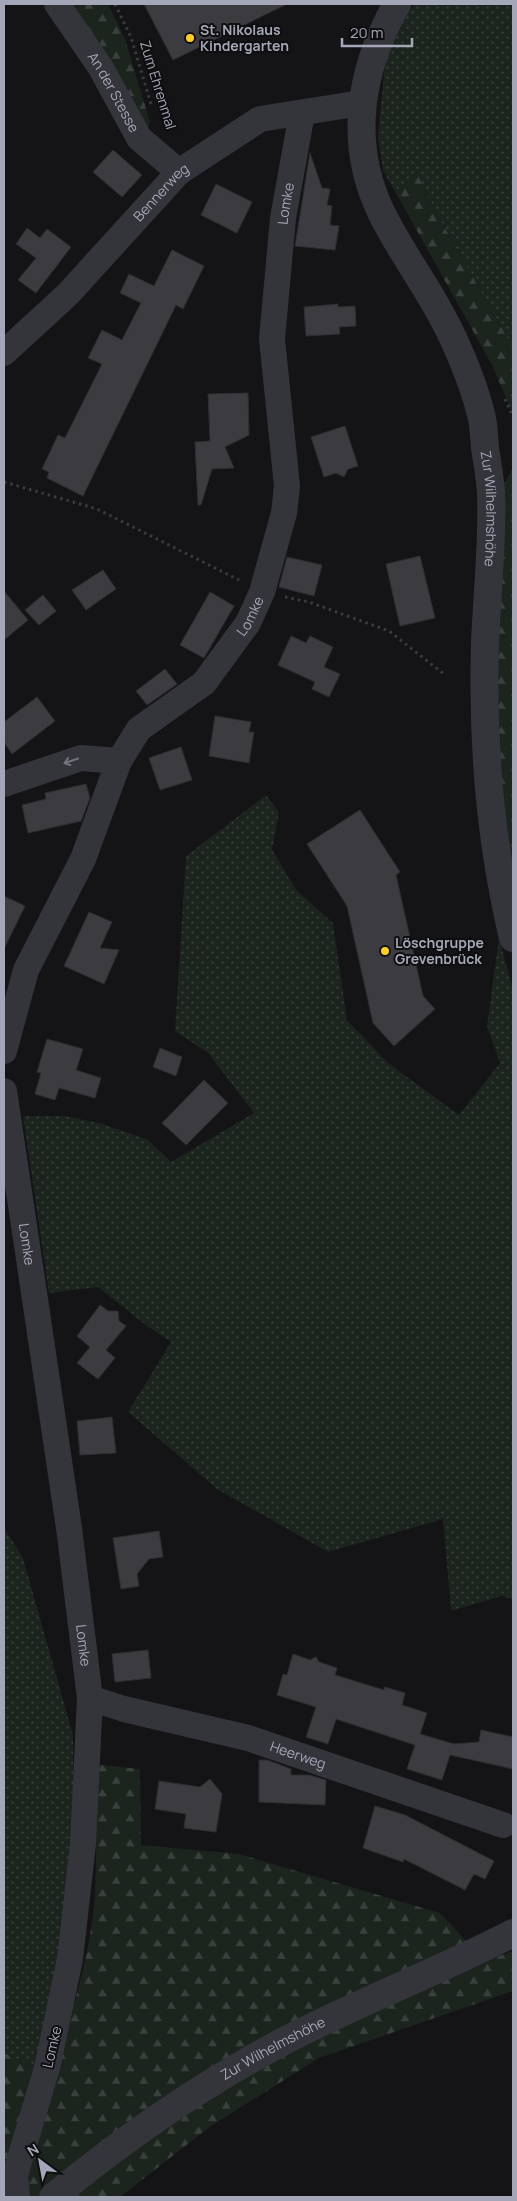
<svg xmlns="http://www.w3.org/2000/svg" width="517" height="2201" viewBox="0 0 517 2201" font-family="Manrope,sans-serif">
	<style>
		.grass { fill: url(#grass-dots) }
		.forest { fill: url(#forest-firs) }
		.building { fill: #3b3b40; stroke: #2e2d32 }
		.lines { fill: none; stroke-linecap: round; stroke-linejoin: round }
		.path { stroke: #3a3b42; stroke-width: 3; stroke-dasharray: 2.5 4; stroke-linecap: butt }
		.minor { stroke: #34343b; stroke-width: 26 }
		.tertiary { stroke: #34343b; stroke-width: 28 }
		.oneway { stroke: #72737f }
		.poi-dot { fill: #ffd022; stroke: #0f0e10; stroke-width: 2 }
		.labels { text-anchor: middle; stroke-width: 4; stroke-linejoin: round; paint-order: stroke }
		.poi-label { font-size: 14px; font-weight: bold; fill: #a4a7b7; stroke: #0f0e10; text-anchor: start }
		.street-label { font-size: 14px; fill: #a4a7b7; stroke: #0f0e10 }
	</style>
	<defs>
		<pattern id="grass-dots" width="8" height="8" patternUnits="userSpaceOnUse" patternTransform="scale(1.25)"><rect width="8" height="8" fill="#1b241d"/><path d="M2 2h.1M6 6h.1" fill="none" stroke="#39413c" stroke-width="1.8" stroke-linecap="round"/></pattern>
		<pattern id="forest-firs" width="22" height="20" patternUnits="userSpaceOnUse" patternTransform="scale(1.25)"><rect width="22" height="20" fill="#1b241d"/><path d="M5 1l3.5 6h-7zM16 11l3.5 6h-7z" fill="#39413c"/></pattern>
	</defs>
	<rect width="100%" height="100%" fill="#141315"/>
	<path class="grass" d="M415 4H513V348L430 202 416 171 397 195 383 171 378 135 386 55 409 10Z
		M266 795 279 812 272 850 297 891 333 923 347 1020 388 1063 459 1115 500 1063 487 1026 499 938 513 990V1599L502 1596 451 1611 443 1519 328 1552 217 1489 128 1412 171 1342 147 1326 98 1287 49 1293 23 1116H65L103 1124 148 1140 171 1162 254 1113 208 1053 175 1031 186 856Z
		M4 1528 23 1558 73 1735V1838L67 1926 38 2070 4 2053Z"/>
	<path class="forest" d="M64 4H108L125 39 150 122 146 135Z
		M416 171 430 202 513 348V414L492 365 397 195Z
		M513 468V888L499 755 496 661 504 484Z
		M93 1764 140 1769 141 1845 239 1854 440 1913 485 1961 513 1951V1991L319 2058 211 2126 120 2197H4V2053L38 2070 56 2066C71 2013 89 1960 94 1905 98 1858 96 1811 93 1764Z"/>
	<path class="building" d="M144 4H287L173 60Z
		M113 150 142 175 122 197 93 172Z
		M310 153 322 188 330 189 327 205 332 206 330 225 339 226 335 250 295 246Z
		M216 184 252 202 237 233 201 215Z
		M27 228 40 238 47 229 71 247 36 293 18 280 36 258 16 244Z
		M172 250 204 266 183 309 176 305 83 496 47 478 49 472 42 469 58 435 65 438 102 364 88 358 102 330 122 340 141 303 120 293 129 274 154 286Z
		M338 304V307L355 306 356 326 339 327 340 334 306 336 304 307Z
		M248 393 249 435 225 447 234 468 212 469 201 505H198L195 442 210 441 208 394Z
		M345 426 358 466 348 469 344 477 336 473 324 477 311 437Z
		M420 556 435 618 400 626 386 564Z
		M287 557 322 565 314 596 279 587Z
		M103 570 116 589 86 610 72 590Z
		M4 591 28 620 4 640Z
		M210 592 234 606 204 658 180 645Z
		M43 595 56 611 39 625 25 610Z
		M291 636 306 643 310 636 333 647 324 667 340 674 329 697 312 689 315 682 278 665Z
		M165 669 177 684 147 705 136 691Z
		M37 697 55 721 12 754 4 742V722Z
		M215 716 251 722 249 732H254L249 763 209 756Z
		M181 747 192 780 160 790 149 758Z
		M86 784 90 798 81 821 28 833 22 805 46 799 45 793Z
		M360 810 400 872 396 875 423 996 435 1009 394 1046 373 1023 347 906 307 844Z
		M4 896 25 906 4 949Z
		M89 912 112 922 100 948 119 950 104 984 64 966Z
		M47 1039 83 1049 76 1070 101 1078 95 1098 59 1088 55 1100 35 1094 41 1073 37 1072Z
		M160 1048 182 1057 176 1076 153 1067Z
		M204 1080 228 1103 186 1145 162 1123Z
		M100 1305 108 1311H118L119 1321 126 1326 106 1350 115 1358 98 1379 77 1363 90 1347 77 1336Z
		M112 1417 116 1453 80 1455 77 1421Z
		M159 1531 163 1557 149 1559 137 1574 139 1586 121 1589 113 1538Z
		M148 1650 151 1678 115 1682 112 1654Z
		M293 1654 310 1660 316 1657 319 1662 337 1668 335 1675 384 1690 385 1687 405 1693 402 1705 427 1713 420 1734 454 1744 479 1742 481 1730 513 1737V1769L450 1755 442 1780 407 1769 415 1745 336 1719 328 1744 306 1737 316 1707 277 1695 283 1674 287 1675Z
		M259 1760H267L291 1769V1775H309L326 1780 325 1805 259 1802Z
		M210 1779 222 1794 216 1832 184 1828 186 1814 155 1809 159 1781 200 1787Z
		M375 1806 405 1815 494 1861 485 1879 474 1874 465 1890 404 1859 403 1862 363 1848Z"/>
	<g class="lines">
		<path class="path" d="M115 4 131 37 151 104
			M505 399 513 417
			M4 482 97 509 239 580
			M285 597 309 602 389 631 444 674"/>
		<g class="minor">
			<path id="s1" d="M57 4 101 68 139 138 179 172"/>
			<path id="s2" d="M4 353 68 294 179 172 260 119 361 103"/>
			<path d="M4 784 81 758 119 761"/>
			<path id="s3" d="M4 1051 26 970 83 859 119 761 139 729 204 683 248 623 262 592 284 513 287 486 272 339 283 218 302 113"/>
			<path id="s4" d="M4 1091 69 1528 90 1698 83 1844 70 1959 47 2068 15 2175 17 2197"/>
			<path id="s5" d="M90 1698 124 1709 248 1738 503 1825"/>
		</g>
		<g class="tertiary">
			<path id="s6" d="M397 4C360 69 347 143 382 214 397 244 417 273 434 302 453 334 472 378 481 414 484 425 484 437 485 448 487 462 490 477 491 492 493 542 487 593 485 643 482 743 490 841 513 938"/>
			<path id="s7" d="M53 2197C126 2137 204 2083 288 2039 361 2001 440 1971 513 1933"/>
		</g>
	</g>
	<defs><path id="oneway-shaft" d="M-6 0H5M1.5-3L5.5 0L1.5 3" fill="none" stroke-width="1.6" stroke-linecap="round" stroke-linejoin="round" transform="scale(1.25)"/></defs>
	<use class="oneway" href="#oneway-shaft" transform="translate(71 761) rotate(161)"/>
	<g class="poi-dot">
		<circle cx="190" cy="38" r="5"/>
		<circle cx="385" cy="951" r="5"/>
	</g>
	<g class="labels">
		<g class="poi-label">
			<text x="200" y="35">St. Nikolaus<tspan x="200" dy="16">Kindergarten</tspan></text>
			<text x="395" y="948">Löschgruppe<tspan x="395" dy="16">Grevenbrück</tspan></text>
		</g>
		<g class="street-label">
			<text transform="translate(158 85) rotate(73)" y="5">Zum Ehrenmal</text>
			<text dy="5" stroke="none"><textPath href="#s1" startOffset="105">An der Stesse</textPath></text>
			<text dy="5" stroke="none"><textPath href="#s2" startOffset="225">Bennerweg</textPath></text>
			<text dy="5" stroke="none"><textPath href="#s3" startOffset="932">Lomke</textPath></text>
			<text dy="5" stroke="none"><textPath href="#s6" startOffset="539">Zur Wilhelmshöhe</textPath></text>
			<text dy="5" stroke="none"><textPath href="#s3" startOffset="512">Lomke</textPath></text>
			<text dy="5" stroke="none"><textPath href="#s4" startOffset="155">Lomke</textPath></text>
			<text dy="5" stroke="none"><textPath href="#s4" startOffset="560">Lomke</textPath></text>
			<text dy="5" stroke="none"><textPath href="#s5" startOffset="216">Heerweg</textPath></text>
			<text transform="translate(52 2047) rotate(-77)" y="5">Lomke</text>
			<text dy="5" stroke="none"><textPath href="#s7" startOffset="266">Zur Wilhelmshöhe</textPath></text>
		</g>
	</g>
	<rect width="517" height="2201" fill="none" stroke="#a4a7b7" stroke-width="10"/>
	<g transform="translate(40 2161) rotate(328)" stroke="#0f0e10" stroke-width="4" paint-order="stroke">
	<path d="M0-4L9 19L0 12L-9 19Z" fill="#a4a7b7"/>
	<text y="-8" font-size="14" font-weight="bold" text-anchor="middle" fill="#a4a7b7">N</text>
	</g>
	<path d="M342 38v8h70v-8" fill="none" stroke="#a4a7b7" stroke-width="2.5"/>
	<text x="350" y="38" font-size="15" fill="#a4a7b7" stroke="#0f0e10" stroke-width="4" paint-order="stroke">20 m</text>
</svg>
